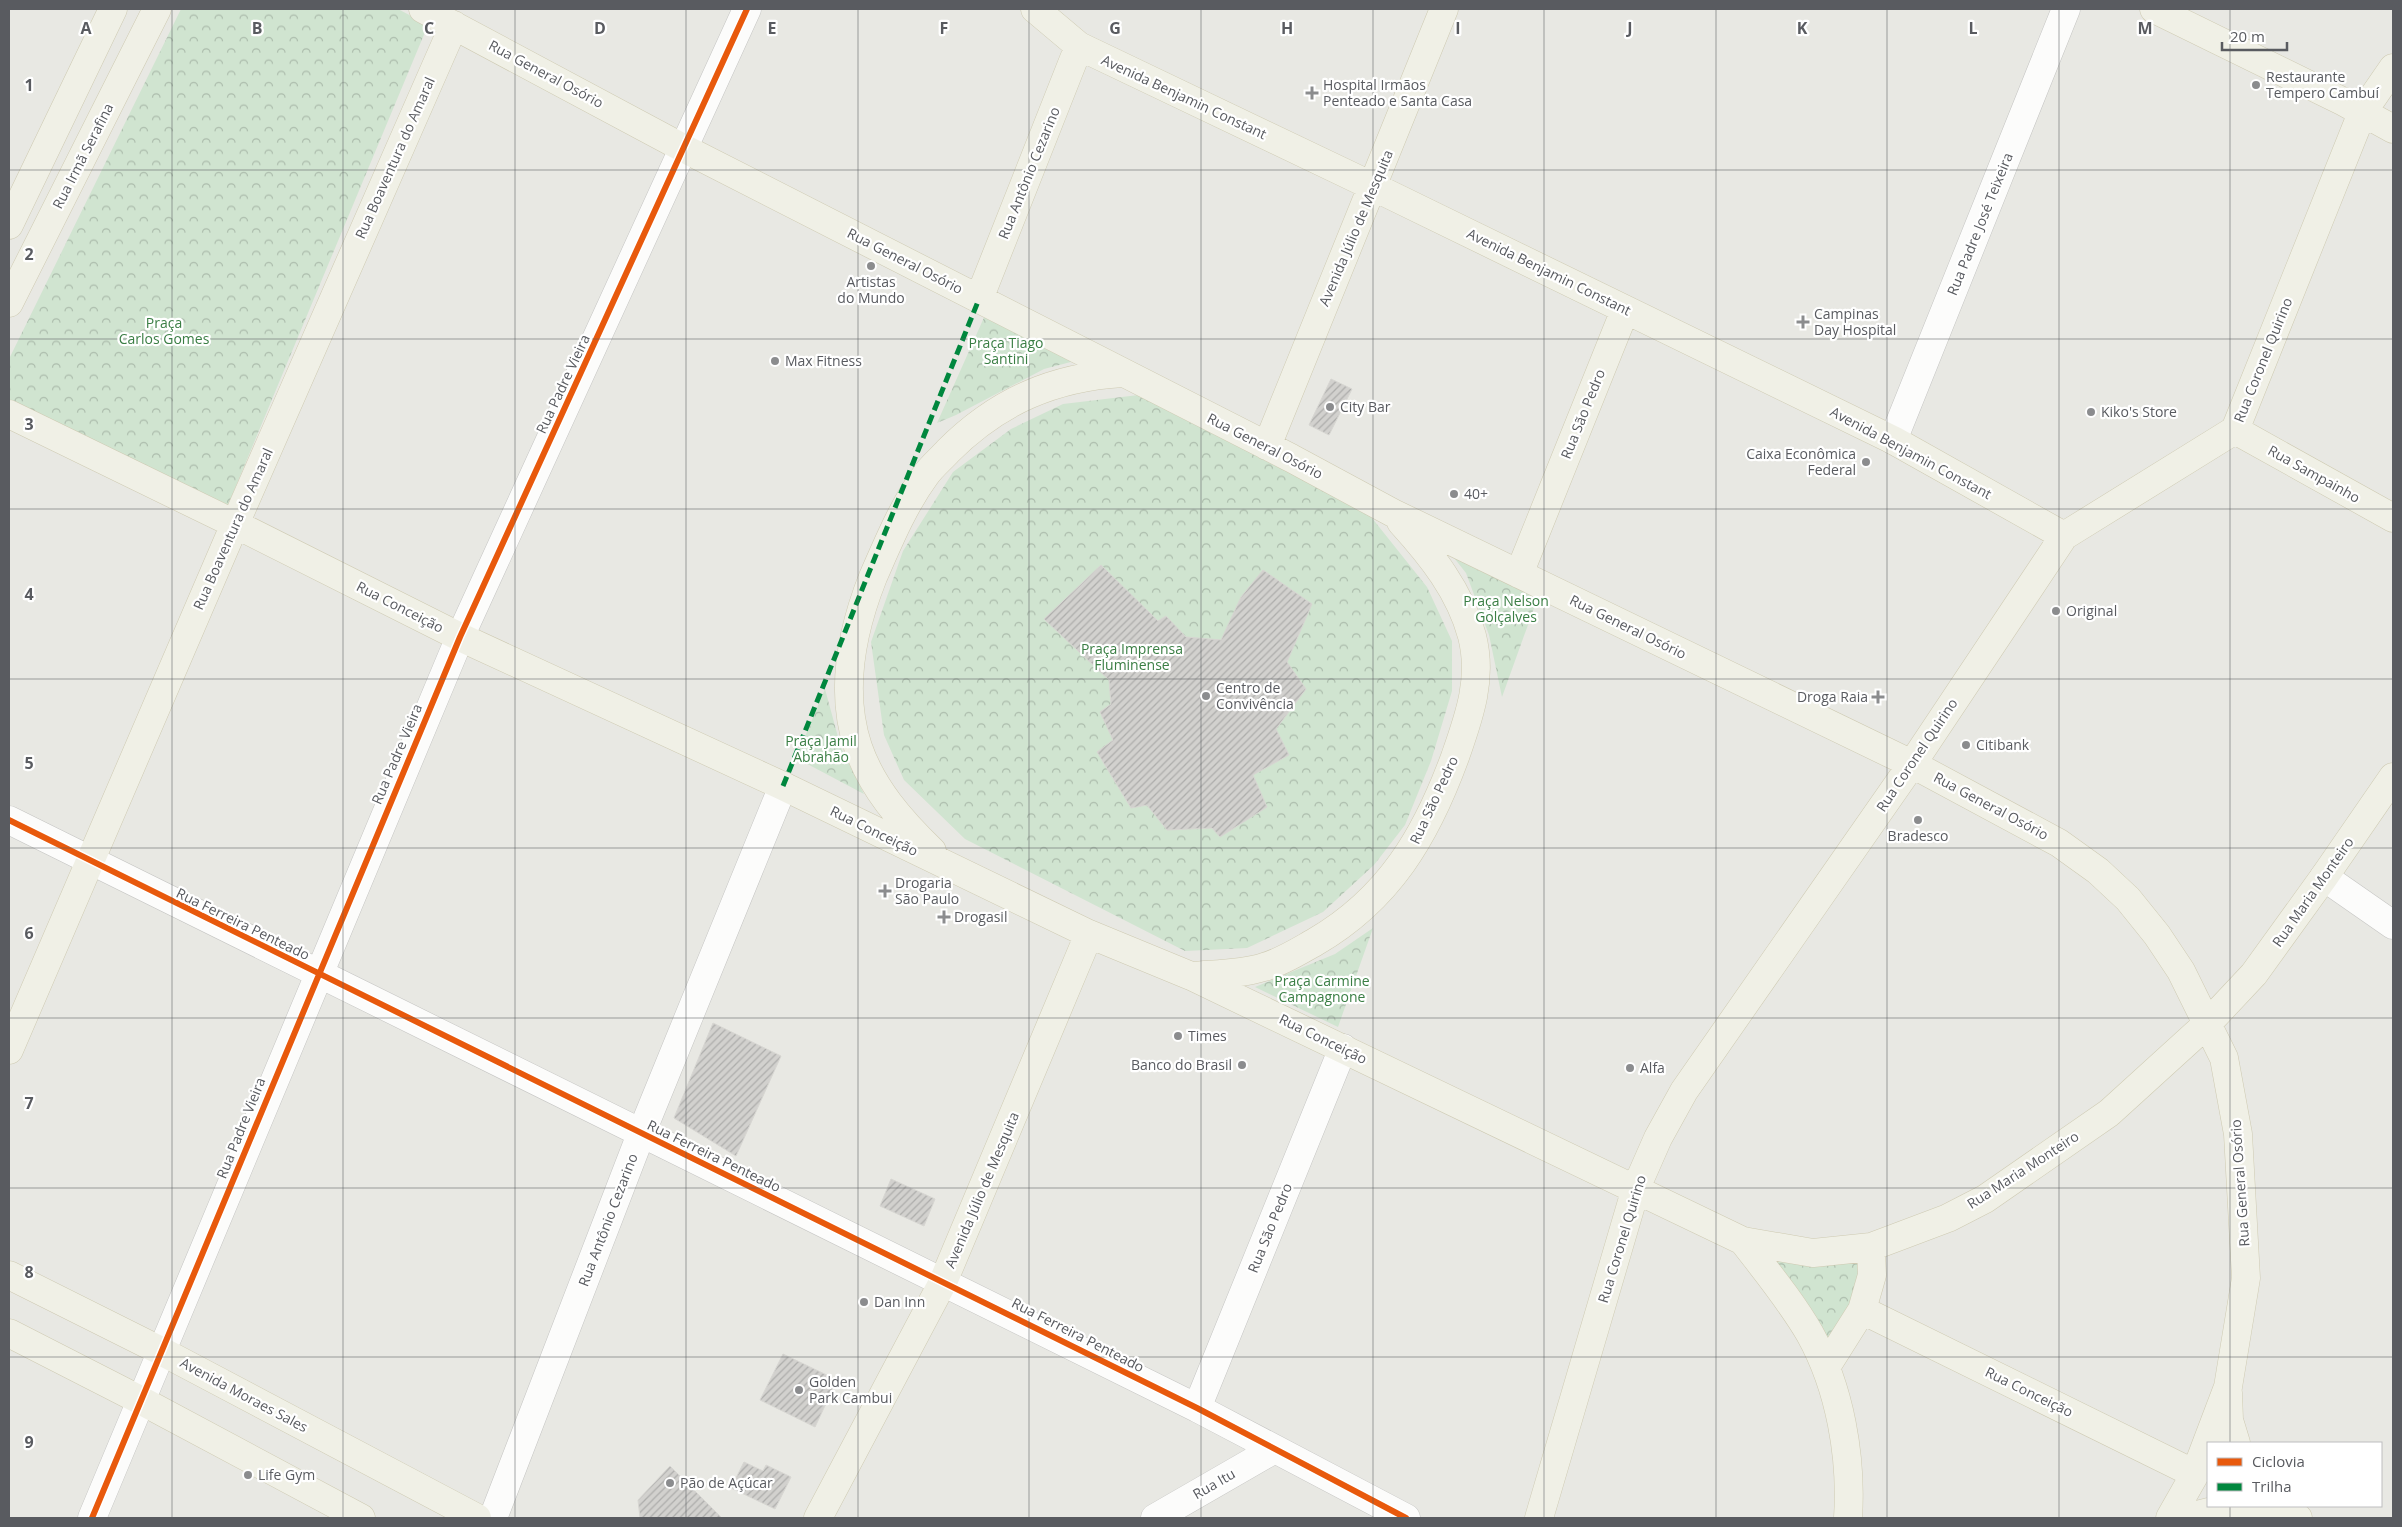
<svg xmlns="http://www.w3.org/2000/svg" width="2402" height="1527" viewBox="0 0 2402 1527" font-family="'Open Sans',sans-serif">
	<style>
		.forest { fill: url(#forest-crowns) }
		.building { fill: url(#building-hatch); stroke: #d7d6d2 }
		.lines { fill: none; stroke-linecap: round; stroke-linejoin: round }
		.minor-casing { stroke: #c5c5c3; stroke-width: 29 }
		.major-casing { stroke: #cecab2; stroke-width: 29 }
		.minor { stroke: #fcfcfb; stroke-width: 28 }
		.major { stroke: #f0f0e6; stroke-width: 28 }
		.quiet { stroke: #00873e; stroke-width: 5; stroke-dasharray: 10 5; stroke-linecap: butt }
		.cycleway-casing { stroke: #fff; stroke-width: 9 }
		.cycleway { stroke: #e8590c; stroke-width: 6 }
		.grid { fill: none; stroke: #595b60; stroke-width: 1; stroke-opacity: 0.55 }
		.poi-dot { fill: #8b8c8e; stroke: #fff; stroke-width: 2 }
		.labels { text-anchor: middle; stroke-width: 4.5; stroke-linejoin: round; paint-order: stroke }
		.street-label { font-size: 14px; fill: #595b60; stroke: #fff }
		.poi-label { font-size: 14px; fill: #595b60; stroke: #fff; text-anchor: start }
		.park-label { font-size: 14px; fill: #3a7e44; stroke: #fff }
		.grid-label { font-size: 16px; text-anchor: middle; font-weight: bold; fill: #595b60; stroke: #fff; stroke-width: 4.5; stroke-linejoin: round; paint-order: stroke }
	</style>
	<defs>
		<pattern id="forest-crowns" width="20" height="18" patternUnits="userSpaceOnUse" patternTransform="scale(1.25)"><rect width="20" height="18" fill="#d0e4d0"/><path d="M2 6a3 3 0 1 1 6 0M12 15a3 3 0 1 1 6 0" fill="none" stroke="#acbcac"/></pattern>
		<pattern id="building-hatch" width="6" height="6" patternUnits="userSpaceOnUse" patternTransform="scale(1.25)"><rect width="6" height="6" fill="#d2d1ce"/><path d="M-1 1l2-2M0 6l6-6M5 7l2-2" fill="none" stroke="#adadab"/></pattern>
	</defs>
	<rect width="100%" height="100%" fill="#e8e8e3"/>
	<path class="forest" d="M181 9H398L428 25 228 505 9 399V359Z
		M990 304 1086 358 1044 369 956 415 937 423Z
		M1147 394 1364 508 1427 587 1452 641V691L1431 761 1405 825 1374 865 1323 912 1247 948 1185 951 965 839 904 780 884 735 871 642 903 551 953 472 1011 429 1063 404Z
		M1439 539 1538 597 1502 697 1489 635 1466 573Z
		M825 689 841 748 864 794 796 758Z
		M1373 928 1338 1027 1255 987 1335 954Z
		M1772 1257 1860 1259C1862 1291 1844 1316 1828 1342Z"/>
	<path class="building" d="M1331 379 1352 389 1329 435 1309 425Z
		M1101 565 1158 621 1166 616 1186 637 1221 640 1241 597 1263 570 1312 604 1287 662 1306 689 1276 729 1289 755 1253 775 1267 807 1220 837 1212 828 1167 830 1147 805 1131 808 1097 752 1113 740 1100 712 1111 704 1109 680 1044 619Z
		M713 1023 781 1056 736 1156 674 1118Z
		M891 1179 935 1199 924 1226 880 1206Z
		M783 1354 837 1380 815 1427 760 1400Z
		M744 1462 763 1471 766 1465 791 1477 775 1509 731 1488Z
		M670 1466 722 1518H640L638 1500Z"/>
	<g class="lines">
		<defs>
			<path id="minor" d="M1893 440 2066 9
				M9 820 1197 1408 1406 1518
				M2324 877 2393 925
				M1197 1408 1343 1048
				M92 1518 460 637 747 9
				M493 1518 641 1134 783 786
				M1155 1518 1273 1450"/>
			<path id="major" d="M423 9 685 149 1291 458 1393 513 1912 764 2059 843 2098 871 2128 899 2157 935 2181 971 2224 1058 2238 1134 2246 1278 2228 1387 2195 1474 2170 1518
				M1035 9 1079 46 1372 186 1893 440 2064 536
				M2154 9 2344 102 2393 129
				M9 225 113 9
				M979 299 1079 46
				M9 303 157 9
				M9 414 235 524 460 637 783 786 1089 934 1191 976 1743 1241 1813 1253 1871 1247 1948 1218 1985 1199 2109 1113 2208 1023 2254 974 2324 877 2393 777
				M2235 430 2393 518
				M1267 446 1444 9
				M1519 574 1625 310
				M932 851C901 821 872 788 858 747 839 690 852 630 873 577 888 543 903 506 925 476 931 467 941 459 948 451 998 401 1054 377 1123 373
				M1193 976C1216 974 1242 974 1264 967 1282 962 1299 951 1315 942 1389 899 1426 836 1455 757 1469 717 1483 679 1472 636 1460 591 1431 555 1401 522
				M9 1050 235 524 454 25
				M1743 1241C1766 1271 1791 1301 1810 1334 1840 1388 1852 1457 1848 1518
				M9 1275 163 1352 477 1518
				M1862 1310 2195 1474
				M9 1333 142 1401 361 1518
				M1826 1367 1862 1310 1872 1275 1871 1247
				M2228 1393 2229 1420 2236 1443
				M818 1518 943 1282 1089 934
				M1539 1518 1636 1188 1658 1138 1684 1091 1912 764 2064 536 2235 430 2362 113 2393 68
				M2185 1518 2228 1507H2270L2298 1518"/>
		</defs>
		<use href="#minor" class="minor-casing"/>
		<use href="#major" class="major-casing"/>
		<use href="#minor" class="minor"/>
		<use href="#major" class="major"/>
		<path class="quiet" d="M783 786 979 299"/>
		<defs>
			<path id="cycleway" d="M9 820 1197 1408 1406 1518
				M92 1518 460 637 747 9"/>
		</defs>
		<use href="#cycleway" class="cycleway-casing"/>
		<use href="#cycleway" class="cycleway"/>
	</g>
	<path class="grid" d="M172 9V1518M343 9V1518M515 9V1518M686 9V1518M858 9V1518M1029 9V1518M1201 9V1518M1373 9V1518M1544 9V1518M1716 9V1518M1887 9V1518M2059 9V1518M2230 9V1443M9 170H2393M9 339H2393M9 509H2393M9 679H2393M9 848H2393M9 1018H2393M9 1188H2393M9 1357H2393M2230 1506V1518"/>
	<g class="poi-dot">
		<circle cx="2256" cy="85" r="5"/>
		<path d="M1309.5 85.5h5v5h5v5h-5v5h-5v-5h-5v-5h5z"/>
		<circle cx="871" cy="266" r="5"/>
		<path d="M1800.5 314.5h5v5h5v5h-5v5h-5v-5h-5v-5h5z"/>
		<circle cx="775" cy="361" r="5"/>
		<circle cx="1330" cy="407" r="5"/>
		<circle cx="2091" cy="412" r="5"/>
		<circle cx="1866" cy="462" r="5"/>
		<circle cx="1454" cy="494" r="5"/>
		<circle cx="2056" cy="611" r="5"/>
		<circle cx="1206" cy="696" r="5"/>
		<path d="M1875.5 689.5h5v5h5v5h-5v5h-5v-5h-5v-5h5z"/>
		<circle cx="1966" cy="745" r="5"/>
		<circle cx="1918" cy="820" r="5"/>
		<path d="M882.5 883.5h5v5h5v5h-5v5h-5v-5h-5v-5h5z"/>
		<path d="M941.5 909.5h5v5h5v5h-5v5h-5v-5h-5v-5h5z"/>
		<circle cx="1178" cy="1036" r="5"/>
		<circle cx="1242" cy="1065" r="5"/>
		<circle cx="1630" cy="1068" r="5"/>
		<circle cx="864" cy="1302" r="5"/>
		<circle cx="799" cy="1390" r="5"/>
		<circle cx="248" cy="1475" r="5"/>
		<circle cx="670" cy="1483" r="5"/>
	</g>
	<g class="labels">
		<g class="street-label">
			<text transform="translate(546 74) rotate(28)" y="5">Rua General Osório</text>
			<text transform="translate(1184 97) rotate(25)" y="5">Avenida Benjamin Constant</text>
			<text transform="translate(83 156) rotate(-63)" y="5">Rua Irmã Serafina</text>
			<text transform="translate(395 158) rotate(-66)" y="5">Rua Boaventura do Amaral</text>
			<text transform="translate(1029 173) rotate(-68)" y="5">Rua Antônio Cezarino</text>
			<text transform="translate(1980 224) rotate(-68)" y="5">Rua Padre José Teixeira</text>
			<text transform="translate(1356 228) rotate(-67)" y="5">Avenida Júlio de Mesquita</text>
			<text transform="translate(905 261) rotate(27)" y="5">Rua General Osório</text>
			<text transform="translate(1549 272) rotate(26)" y="5">Avenida Benjamin Constant</text>
			<text transform="translate(2263 360) rotate(-68)" y="5">Rua Coronel Quirino</text>
			<text transform="translate(563 384) rotate(-65)" y="5">Rua Padre Vieira</text>
			<text transform="translate(1583 414) rotate(-68)" y="5">Rua São Pedro</text>
			<text transform="translate(1265 446) rotate(27)" y="5">Rua General Osório</text>
			<text transform="translate(1911 453) rotate(28)" y="5">Avenida Benjamin Constant</text>
			<text transform="translate(2314 474) rotate(29)" y="5">Rua Sampainho</text>
			<text transform="translate(233 529) rotate(-66)" y="5">Rua Boaventura do Amaral</text>
			<text transform="translate(400 607) rotate(27)" y="5">Rua Conceição</text>
			<text transform="translate(1628 627) rotate(26)" y="5">Rua General Osório</text>
			<text transform="translate(397 754) rotate(-67)" y="5">Rua Padre Vieira</text>
			<text transform="translate(1917 755) rotate(-56)" y="5">Rua Coronel Quirino</text>
			<text transform="translate(1434 800) rotate(-65)" y="5">Rua São Pedro</text>
			<text transform="translate(1991 806) rotate(28)" y="5">Rua General Osório</text>
			<text transform="translate(874 831) rotate(26)" y="5">Rua Conceição</text>
			<text transform="translate(2313 892) rotate(-55)" y="5">Rua Maria Monteiro</text>
			<text transform="translate(243 924) rotate(26)" y="5">Rua Ferreira Penteado</text>
			<text transform="translate(1323 1039) rotate(26)" y="5">Rua Conceição</text>
			<text transform="translate(241 1128) rotate(-68)" y="5">Rua Padre Vieira</text>
			<text transform="translate(714 1156) rotate(26)" y="5">Rua Ferreira Penteado</text>
			<text transform="translate(2023 1170) rotate(-33)" y="5">Rua Maria Monteiro</text>
			<text transform="translate(2240 1183) rotate(-94)" y="5">Rua General Osório</text>
			<text transform="translate(982 1190) rotate(-67)" y="5">Avenida Júlio de Mesquita</text>
			<text transform="translate(608 1220) rotate(-69)" y="5">Rua Antônio Cezarino</text>
			<text transform="translate(1270 1228) rotate(-68)" y="5">Rua São Pedro</text>
			<text transform="translate(1622 1239) rotate(-73)" y="5">Rua Coronel Quirino</text>
			<text transform="translate(1078 1335) rotate(27)" y="5">Rua Ferreira Penteado</text>
			<text transform="translate(2029 1392) rotate(26)" y="5">Rua Conceição</text>
			<text transform="translate(244 1395) rotate(28)" y="5">Avenida Moraes Sales</text>
			<text transform="translate(1214 1484) rotate(-30)" y="5">Rua Itu</text>
		</g>
		<g class="poi-label">
			<text x="2266" y="82">Restaurante<tspan x="2266" dy="16">Tempero Cambuí</tspan></text>
			<text x="1323" y="90">Hospital Irmãos<tspan x="1323" dy="16">Penteado e Santa Casa</tspan></text>
			<text x="871" y="287" text-anchor="middle">Artistas<tspan x="871" dy="16">do Mundo</tspan></text>
			<text x="1814" y="319">Campinas<tspan x="1814" dy="16">Day Hospital</tspan></text>
			<text x="785" y="366">Max Fitness</text>
			<text x="1340" y="412">City Bar</text>
			<text x="2101" y="417">Kiko's Store</text>
			<text x="1856" y="459" text-anchor="end">Caixa Econômica<tspan x="1856" dy="16">Federal</tspan></text>
			<text x="1464" y="499">40+</text>
			<text x="2066" y="616">Original</text>
			<text x="1216" y="693">Centro de<tspan x="1216" dy="16">Convivência</tspan></text>
			<text x="1868" y="702" text-anchor="end">Droga Raia</text>
			<text x="1976" y="750">Citibank</text>
			<text x="1918" y="841" text-anchor="middle">Bradesco</text>
			<text x="895" y="888">Drogaria<tspan x="895" dy="16">São Paulo</tspan></text>
			<text x="954" y="922">Drogasil</text>
			<text x="1188" y="1041">Times</text>
			<text x="1232" y="1070" text-anchor="end">Banco do Brasil</text>
			<text x="1640" y="1073">Alfa</text>
			<text x="874" y="1307">Dan Inn</text>
			<text x="809" y="1387">Golden<tspan x="809" dy="16">Park Cambui</tspan></text>
			<text x="258" y="1480">Life Gym</text>
			<text x="680" y="1488">Pão de Açúcar</text>
		</g>
		<g class="park-label">
			<text x="164" y="328">Praça<tspan x="164" dy="16">Carlos Gomes</tspan></text>
			<text x="1006" y="348">Praça Tiago<tspan x="1006" dy="16">Santini</tspan></text>
			<text x="1506" y="606">Praça Nelson<tspan x="1506" dy="16">Golçalves</tspan></text>
			<text x="1132" y="654">Praça Imprensa<tspan x="1132" dy="16">Fluminense</tspan></text>
			<text x="821" y="746">Praça Jamil<tspan x="821" dy="16">Abrahão</tspan></text>
			<text x="1322" y="986">Praça Carmine<tspan x="1322" dy="16">Campagnone</tspan></text>
		</g>
	</g>
	<g class="grid-label">
		<text x="86" y="34">A</text>
		<text x="257" y="34">B</text>
		<text x="429" y="34">C</text>
		<text x="600" y="34">D</text>
		<text x="772" y="34">E</text>
		<text x="944" y="34">F</text>
		<text x="1115" y="34">G</text>
		<text x="1287" y="34">H</text>
		<text x="1458" y="34">I</text>
		<text x="1630" y="34">J</text>
		<text x="1802" y="34">K</text>
		<text x="1973" y="34">L</text>
		<text x="2145" y="34">M</text>
		<text x="29" y="91">1</text>
		<text x="29" y="260">2</text>
		<text x="29" y="430">3</text>
		<text x="29" y="600">4</text>
		<text x="29" y="769">5</text>
		<text x="29" y="939">6</text>
		<text x="29" y="1109">7</text>
		<text x="29" y="1278">8</text>
		<text x="29" y="1448">9</text>
	</g>
	<rect width="2402" height="1527" fill="none" stroke="#595b60" stroke-width="20"/>
	<rect x="2207" y="1442" width="175" height="65" fill="#ffffff" stroke="#bdbdbf"/>
	<rect x="2217" y="1458" width="25" height="8" fill="#e8590c" stroke="#bdbdbf"/>
	<text x="2252" y="1467" font-size="15" fill="#595b60">Ciclovia</text>
	<rect x="2217" y="1483" width="25" height="8" fill="#00873e" stroke="#bdbdbf"/>
	<text x="2252" y="1492" font-size="15" fill="#595b60">Trilha</text>
	<path d="M2222 42v8h65v-8" fill="none" stroke="#595b60" stroke-width="2.5"/>
	<text x="2230" y="42" font-size="15" fill="#595b60" stroke="#ffffff" stroke-width="4" paint-order="stroke">20 m</text>
</svg>
